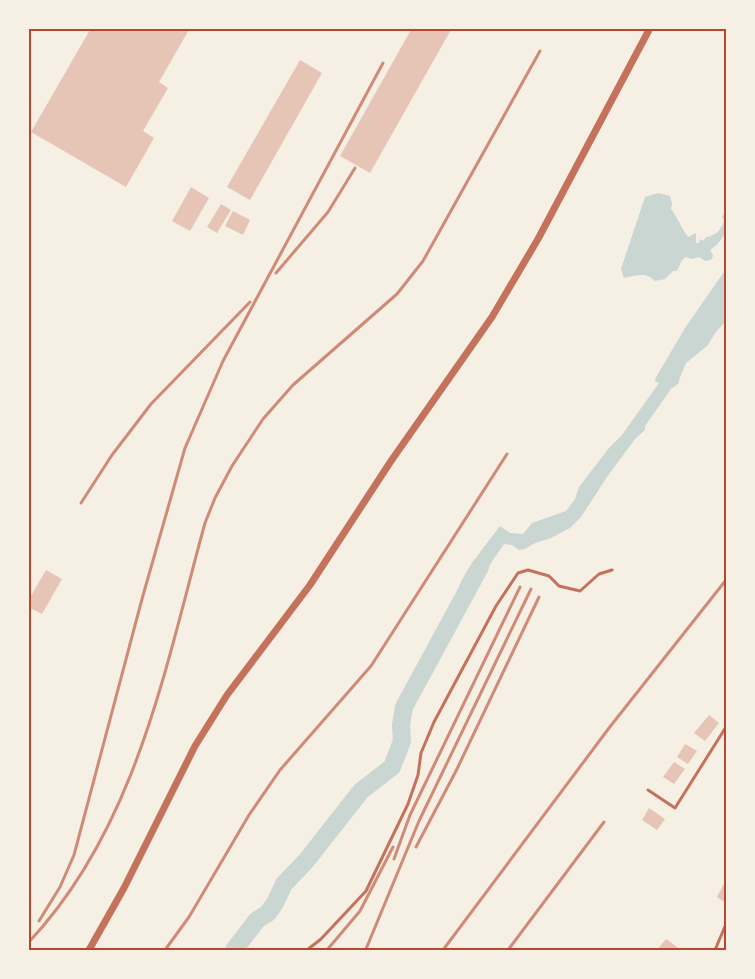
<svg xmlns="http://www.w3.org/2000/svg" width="755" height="979" viewBox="0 0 755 979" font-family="Rubik,sans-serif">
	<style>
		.water { fill: #c9d6d2 }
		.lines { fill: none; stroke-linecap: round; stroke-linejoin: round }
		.river { stroke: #c9d6d2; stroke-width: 18 }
		.building { fill: #e6c5b7 }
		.service { stroke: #c5725c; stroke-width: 3 }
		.tertiary { stroke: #c5725c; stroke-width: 7 }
		.rail { stroke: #cf8b77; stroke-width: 3 }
		.neatline { fill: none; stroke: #b5482f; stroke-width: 2 }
	</style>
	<rect width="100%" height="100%" fill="#f6efe4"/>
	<path class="water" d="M658 193 670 196 672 204 671 209C678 218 681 228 688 237L696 233V243H699L700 239 703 241 706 237C716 236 721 230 724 221L722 217 726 209C727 229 727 238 710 250L713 255 712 259C706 262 704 261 699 257L691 259 686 257C679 260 681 267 676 271H673L665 279 655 281C645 271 636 276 624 278L621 269 645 197Z
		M726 269V321L716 332 707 346 686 363 679 380V383L671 389 645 426V430L635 439 607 477 581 517 570 528 551 538 535 543 525 549 519 550 512 545 504 544 489 566 477 591 459 586C469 564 486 545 500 526L510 533 523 534 532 523 566 511 575 499 579 487 609 448 622 435 659 383 656 382 655 379 685 328Z"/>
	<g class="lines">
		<path class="river" d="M234 950 257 920 268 913 275 903 284 884 306 861 361 791 392 767 402 741 401 725 404 707 480 567"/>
	</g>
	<path class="building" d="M91 28H190L159 82 168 88 143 131 154 138 126 187 31 132Z
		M412 28H452L370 173 340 156Z
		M300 60 322 73 250 200 227 187Z
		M191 187 209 198 190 231 172 221Z
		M221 204 231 210 217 233 207 227Z
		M233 211 250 220 243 235 225 226Z
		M46 570 62 579 42 614 28 607V601Z
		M709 715 719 723 705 741 694 733Z
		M685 744 697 751 688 764 677 757Z
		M674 762 685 769 674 784 663 777Z
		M649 808 665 819 657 830 642 820Z
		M726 880V903L717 897Z
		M666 939 681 950H657Z"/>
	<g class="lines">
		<path class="service" d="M648 790 675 808 726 727
			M307 950 321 939 366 891 408 804 418 775 421 753 434 722 496 606 518 573 528 570 549 576 559 586 580 591 599 574 612 570
			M715 950 726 924"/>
		<path class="tertiary" d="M89 950 124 888 195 746 227 695 310 585 391 461 492 317 538 239 650 28"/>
		<path class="rail" d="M276 273 328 212 355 168
			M81 503 112 455 151 404 250 302
			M416 847 456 771 539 597
			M394 859 410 815 520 587
			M39 921 60 887 74 855 142 599 185 448 223 361 383 63
			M28 943C136 829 165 668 205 523L215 498 232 466 263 419 293 385 397 294 423 261 540 51
			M366 949 419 821 531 589
			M165 950 189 917 249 815 280 770 371 666 507 454
			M327 950 360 911 393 847
			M443 950 609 728 726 580
			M508 950 604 822"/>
	</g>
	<rect width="755" height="979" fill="none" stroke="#f6efe4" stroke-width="60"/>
	<rect x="30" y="30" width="695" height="919" class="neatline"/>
</svg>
